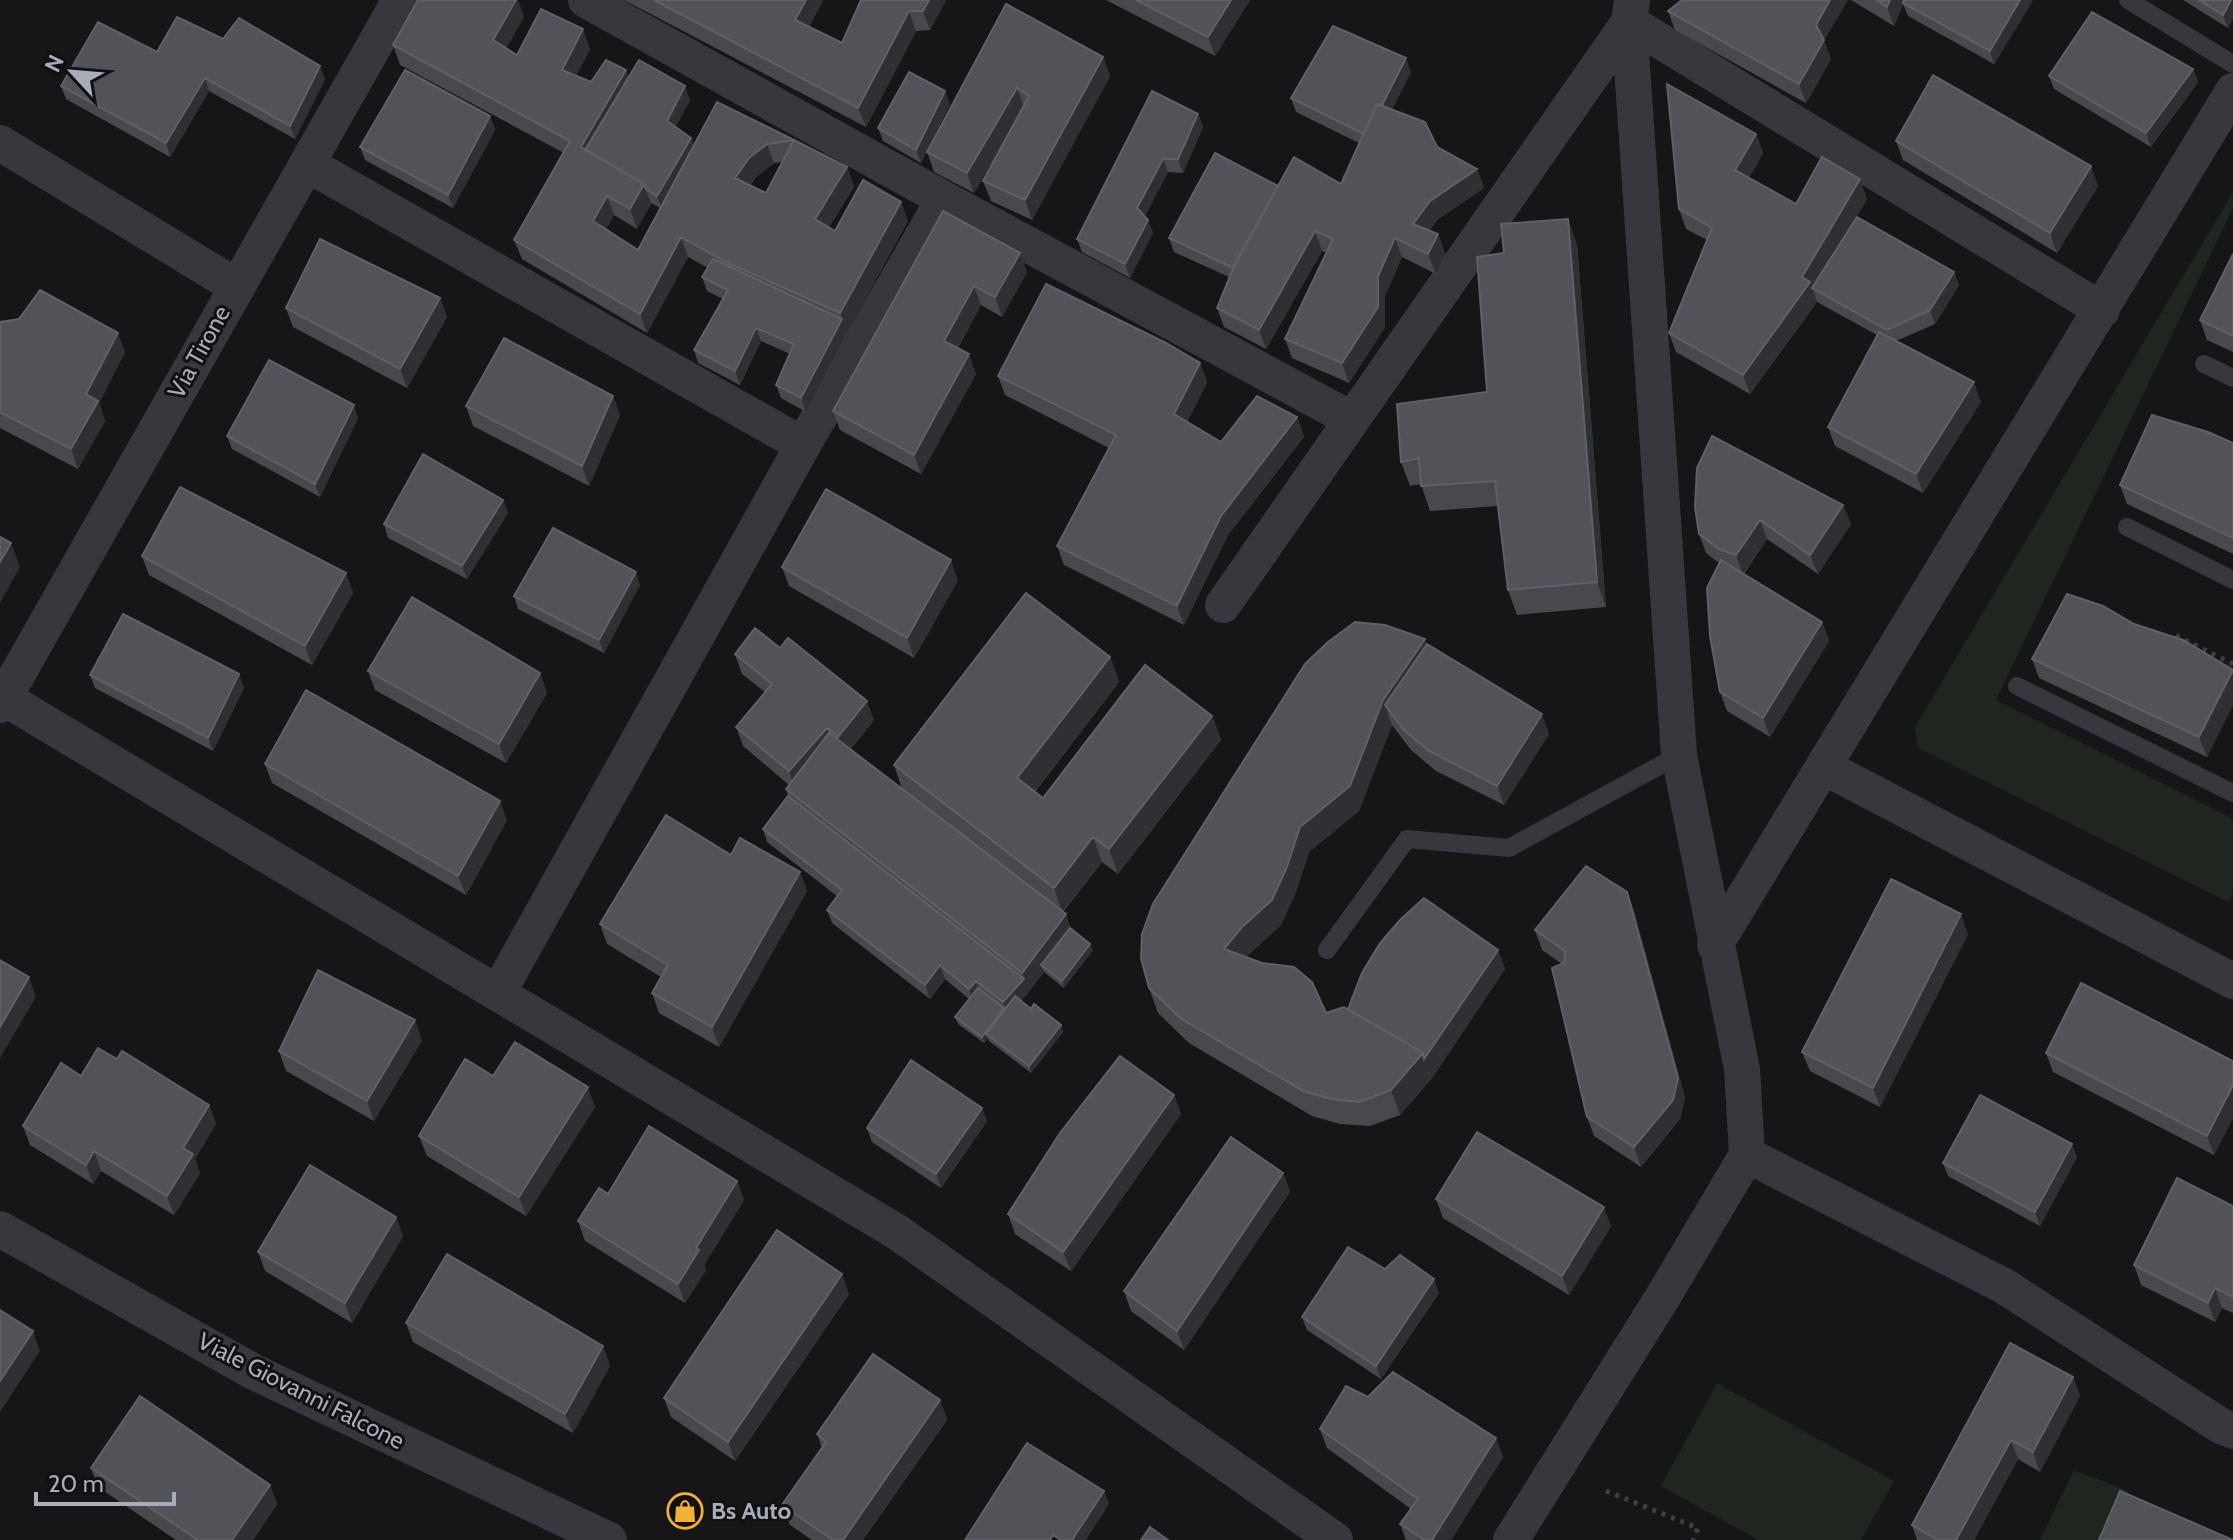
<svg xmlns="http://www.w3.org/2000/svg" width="2233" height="1540" viewBox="0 0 2233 1540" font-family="Cabin,sans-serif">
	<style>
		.green { fill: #1e261f }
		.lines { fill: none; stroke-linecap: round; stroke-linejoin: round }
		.path { stroke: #3d3f44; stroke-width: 5; stroke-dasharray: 4 6; stroke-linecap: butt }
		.service { stroke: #37383d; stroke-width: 18 }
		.minor { stroke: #37383d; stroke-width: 36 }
		.wall { fill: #47494d; fill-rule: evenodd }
		.shaded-wall { fill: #2f3033 }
		.building { fill: #525359; stroke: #5f6168; stroke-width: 2; fill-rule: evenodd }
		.labels { text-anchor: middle; stroke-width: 6; stroke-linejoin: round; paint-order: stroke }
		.street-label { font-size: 24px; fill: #a8adb8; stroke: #111113 }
		.poi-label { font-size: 24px; font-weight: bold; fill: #a8adb8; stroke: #111113; text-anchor: start }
	</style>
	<rect width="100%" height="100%" fill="#161618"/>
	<path class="green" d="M2233 192V208L1996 700 2233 819V892L2228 902 1918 748 1915 727Z
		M1717 1383 1894 1481 1861 1540H1758L1661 1486Z
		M2074 1470 2128 1491 2107 1540H2040Z"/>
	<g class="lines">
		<path class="path" d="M2170 640 2173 634 2233 664
			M1606 1491 1698 1528 1693 1540"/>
		<path class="service" d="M2128 0 2233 64
			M2204 364 2233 378
			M2127 527 2233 580
			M2017 686 2233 793
			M1327 950 1407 839 1509 848 1679 755"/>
		<path class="minor" d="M586 0 944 199 1351 419
			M1629 22 2102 310
			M0 143 236 286
			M307 164 803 445
			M1223 605 1629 22
			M4 698 897 1232 1335 1540
			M0 705 400 0
			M1824 767 2233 981
			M1715 945 2233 91
			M498 993 803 445 944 199
			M1747 1155 2004 1286 2221 1426 2233 1431
			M0 1229 254 1372 609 1540
			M1511 1540 1664 1295 1747 1155 1742 1069 1679 755 1629 22 1632 0"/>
	</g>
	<path class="wall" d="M624 0H823L809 27 842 43 861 0H946L930 30 916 31 866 127Z
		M1106 0H1250L1215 56Z
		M1851 0H2033L1994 64 1908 16 1903 4 1894 26Z
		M2183 0H2233V19L2228 28Z
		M1006 4 1103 57 1110 76 1032 220 991 201 983 181 1008 134 974 193 934 172 927 152Z
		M1668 11 1824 41 1831 59 1806 103 1675 30Z
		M524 17 506 48 517 55 590 49 576 76 591 82 626 70 629 78 690 100 675 127 691 138 694 145 717 102 847 167 854 187 829 227 835 231 901 202 908 221 847 332 806 412 781 398 776 385 790 354 761 341 740 385 698 363 694 350 723 299 707 291 702 277 708 268 688 257 647 333 522 259 514 240 564 153 400 65 393 45ZM783 162 766 193 750 186 756 177 774 163ZM651 203 660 208 638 250 606 229 614 215 637 229Z
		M223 39 325 79 295 139 209 91 170 157 66 99 61 86 157 52Z
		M2193 69 2198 82 2151 147 2054 89 2049 76Z
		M1411 72 1392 109 1437 147 1477 169 1484 188 1437 220 1429 231 1438 234 1445 254 1436 274 1402 257 1385 296V327L1349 383 1292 358 1285 339 1327 253 1322 251 1266 349 1224 327 1217 308 1229 277 1174 252 1169 238 1278 186 1341 184 1359 143 1296 112 1291 98Z
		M950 104 921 163 883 141 878 128Z
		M1198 114 1203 127 1183 173 1168 172 1145 216 1153 233 1130 278 1082 252 1077 239Z
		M490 116 495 130 453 208 365 160 360 147Z
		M1756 134 1763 153 1749 178 1796 204 1867 199 1836 251 1954 272 1959 285 1935 324 1896 341 1981 402 1923 493 1835 446 1828 427 1877 335 1817 302 1750 394 1676 352 1669 333 1707 240 1686 229 1679 209Z
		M1896 141 2098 186 2057 253 1903 160Z
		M943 211 1027 272 1002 317 981 305 958 348 976 374 921 474 840 430 833 411Z
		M1577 244 1606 607 1517 615 1508 590 1498 506 1430 511 1421 484 1410 486 1401 462 1487 392 1504 253Z
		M2233 254V352L2207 340 2200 320Z
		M440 298 447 317 407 388 293 327 286 308Z
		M0 322 125 352 99 403 105 421 78 469 0 428Z
		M1200 363 1207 382 1187 422 1221 442 1297 417 1304 437 1228 535 1184 625 1064 565 1057 546 1109 448 1005 395 998 376Z
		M613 396 620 415 589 486 473 426 466 406Z
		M358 418 320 497 232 449 227 436Z
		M2233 443V554L2127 504 2120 485Z
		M503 500 508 513 467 579 388 538 384 524Z
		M1843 505 1851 524 1818 574 1767 539 1744 574 1822 622 1829 641 1770 737 1727 711 1720 692 1719 563 1706 553 1699 534 1695 507Z
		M142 556 346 573 353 593 312 665 149 575Z
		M782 567 958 580 914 658 789 586Z
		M640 585 604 653 518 609 514 596Z
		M2134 624 2233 670V705L2207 757 2039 678 2032 659Z
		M1427 644 1549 734 1504 805 1436 771 1411 750 1392 725 1359 811 1309 852 1296 892 1281 925 1246 957 1326 1013 1348 1009 1498 950 1505 969 1432 1078 1400 1115 1370 1126 1340 1124 1312 1116 1189 1043 1158 1013 1149 988Z
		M735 654 874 720 851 749 902 789 894 765 1110 657 1119 682 1035 792 1043 798 1212 716 1221 740 1118 874 1102 862 1063 912 1071 929 1093 950 1064 988 1044 972 1021 1001 1031 1009 1061 1025 1063 1032 1031 1073 989 1041 988 1038 984 1043 958 1024 955 1017 969 999 945 979 930 999 832 923 827 910 837 896 767 842 763 829 788 796 786 789 789 785 743 746 736 727 765 692 742 674Z
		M368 671 540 673 547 693 506 763 375 690Z
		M239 674 244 688 213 751 95 688 90 675Z
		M265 764 507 820 466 895 272 783Z
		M731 855 800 872 807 891 719 1047 659 1013 652 993 661 977 607 944 600 924Z
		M1627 892 1634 911 1685 1098 1680 1119 1641 1167 1594 1136 1587 1117 1562 964 1542 950 1535 930Z
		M1968 934 1880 1107 1810 1071 1802 1052Z
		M422 1040 374 1121 286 1071 279 1051Z
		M2046 1053 2233 1061V1118L2214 1155 2053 1072Z
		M117 1059 209 1105 216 1124 195 1159 200 1173 174 1215 101 1171 93 1184 30 1145 23 1126 81 1076Z
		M493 1076 595 1107 526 1216 427 1156 419 1136Z
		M1174 1095 1181 1114 1071 1271 1015 1234 1008 1214Z
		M987 1121 941 1188 872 1142 867 1128Z
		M2077 1157 2040 1226 1948 1176 1943 1163Z
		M1283 1173 1290 1192 1184 1350 1131 1311 1124 1291Z
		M737 1181 744 1200 704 1265 706 1270 685 1303 585 1241 578 1221 608 1194Z
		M1436 1199 1611 1226 1569 1295 1443 1218Z
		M2233 1206V1313L2222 1308 2215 1322 2141 1285 2134 1265Z
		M396 1217 403 1236 352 1323 265 1271 258 1252Z
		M1385 1269 1439 1293 1381 1379 1307 1330 1302 1317Z
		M849 1294 735 1461 671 1417 664 1398Z
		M406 1323 603 1346 610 1366 573 1433 413 1342Z
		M2073 1377 2080 1396 2040 1472 2018 1459 1974 1540H1917L1912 1525Z
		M1368 1397 1503 1457 1451 1540H1406L1400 1524 1411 1509 1327 1448 1320 1429Z
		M940 1400 947 1420 863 1540H812L790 1525 782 1505 822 1448 817 1434Z
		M91 1468 270 1485 277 1504 253 1540H176L98 1487Z"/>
	<path class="shaded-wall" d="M516 0H518L524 17 500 59 493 40Z
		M806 0H823L802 40 795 20Z
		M929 0H946L930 30 923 11Z
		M1231 0H1250L1215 56 1208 37Z
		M1830 0H1848L1824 41 1831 59 1806 103 1799 84 1816 25Z
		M1890 0H1905L1894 26 1887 7Z
		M2020 0H2033L1994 64 1990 51Z
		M2231 0H2233V19L2228 28 2223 15Z
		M909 11 916 31 866 127 858 108Z
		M583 29 590 49 569 89 562 70Z
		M1103 57 1110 76 1032 220 1025 200Z
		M1406 58 1411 72 1372 149 1367 135Z
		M320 66 325 79 295 139 290 126Z
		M2193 69 2198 82 2151 147 2146 133Z
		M626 70 633 89 593 159 581 147Z
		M205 78 209 91 170 157 166 143Z
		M685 86 690 100 672 134 667 121Z
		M1017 88 1024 107 974 193 967 173Z
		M945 91 950 104 921 163 916 150Z
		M1198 114 1203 127 1183 173 1178 159Z
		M490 116 495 130 453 208 448 195Z
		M1756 134 1763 153 1742 190 1735 170Z
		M691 138 696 151 662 209 657 196Z
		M767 144 774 163 756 177 742 198 735 178 749 158Z
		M1163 159 1168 172 1142 221 1137 208Z
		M2091 166 2098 186 2057 253 2050 233Z
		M847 167 854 187 822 238 815 219Z
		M1477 169 1484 188 1437 220 1420 244 1413 224 1430 201Z
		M1860 179 1867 199 1813 289 1817 302 1750 394 1743 375Z
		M644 184 651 204 637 229 630 209Z
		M607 196 614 215 600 240 593 221Z
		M901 202 908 221 847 332 840 313Z
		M1568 219 1577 244 1606 607 1597 582Z
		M1148 220 1153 233 1130 278 1125 264Z
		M1315 231 1322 251 1266 349 1259 330Z
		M1438 234 1445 254 1436 274 1428 254Z
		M681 237 688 257 647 333 640 314Z
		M1395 238 1402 257 1385 296V327L1349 383 1342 363Z
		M1020 253 1027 272 1002 317 995 297Z
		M1954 272 1959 285 1935 324 1930 310Z
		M974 286 981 305 951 360 944 341Z
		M440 298 447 317 407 388 400 369Z
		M842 319 847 332 806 412 801 398Z
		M756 328 761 341 740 385 735 371Z
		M118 333 125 352 99 403 105 421 78 469 71 449 86 394Z
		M969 354 976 374 921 474 914 455Z
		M1200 363 1207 382 1181 434 1174 414Z
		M1974 382 1981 402 1923 493 1916 474Z
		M613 396 620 415 589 486 582 466Z
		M354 405 358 418 320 497 315 484Z
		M1297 417 1304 437 1228 535 1184 625 1177 606 1221 516Z
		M503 500 508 513 467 579 462 566Z
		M1843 505 1851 524 1818 574 1810 555Z
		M1760 520 1767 539 1743 574 1736 555Z
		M11 543 20 567 0 603V562Z
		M951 560 958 580 914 658 907 638Z
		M636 572 640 585 604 653 599 640Z
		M346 573 353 593 312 665 305 646Z
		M1822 622 1829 641 1770 737 1763 718Z
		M1425 639 1434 664 1385 705 1392 725 1359 811 1309 852 1296 892 1281 925 1250 953 1233 974 1224 949 1300 827 1383 700Z
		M1110 657 1119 682 1026 803 1017 778Z
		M2233 672V705L2207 757 2199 737Z
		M540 673 547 693 506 763 499 744Z
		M239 674 244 688 213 751 208 738Z
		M867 701 874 720 845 756 838 737Z
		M1542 714 1549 734 1504 805 1497 786Z
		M1212 716 1221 740 1118 874 1109 849Z
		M827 728 834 747 796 791 789 771Z
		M500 801 507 820 466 895 458 876Z
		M1093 837 1102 862 1062 912 1054 888Z
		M800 872 807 891 719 1047 712 1027Z
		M1627 892 1634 911 1685 1098 1680 1119 1641 1167 1634 1147Z
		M1066 914 1073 934 1041 965 1044 972 1029 992 1022 973Z
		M1961 914 1968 934 1880 1107 1873 1088Z
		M1090 944 1093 950 1064 988 1062 981Z
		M1498 950 1505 969 1432 1078 1400 1115 1391 1090Z
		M940 965 945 979 930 999 925 985Z
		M29 977 36 997 0 1058V1027Z
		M1024 979 1029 992 1008 1015 1003 1002Z
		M976 981 981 994 973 1002 969 989Z
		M1004 1008 1007 1014 986 1034 988 1038 984 1043 982 1037Z
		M415 1020 422 1040 374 1121 367 1101Z
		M1061 1025 1063 1032 1031 1073 1029 1066Z
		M2233 1085V1118L2214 1155 2207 1136Z
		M588 1087 595 1107 526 1216 519 1197Z
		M1174 1095 1181 1114 1071 1271 1063 1252Z
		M209 1105 216 1124 195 1159 200 1173 174 1215 167 1196 183 1148Z
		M982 1108 987 1121 941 1188 936 1174Z
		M2072 1144 2077 1157 2040 1226 2035 1212Z
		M94 1151 101 1171 93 1184 86 1165Z
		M1283 1173 1290 1192 1184 1350 1177 1331Z
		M737 1181 744 1200 704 1265 706 1270 685 1303 678 1284 696 1248Z
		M1604 1207 1611 1226 1569 1295 1562 1276Z
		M396 1217 403 1236 352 1323 345 1303Z
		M842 1274 849 1294 735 1461 728 1442Z
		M1434 1279 1439 1293 1381 1379 1376 1366Z
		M2215 1288 2222 1308 2215 1322 2208 1303Z
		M33 1331 40 1351 0 1412V1381Z
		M603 1346 610 1366 573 1433 565 1414Z
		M2073 1377 2080 1396 2040 1472 2033 1452Z
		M940 1400 947 1420 863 1540H843Z
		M1496 1438 1503 1457 1451 1540H1432Z
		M2011 1440 2018 1459 1974 1540H1956Z
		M270 1485 277 1504 253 1540H232Z
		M1104 1491 1109 1504 1086 1540H1072Z"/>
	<path class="building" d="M418 0H516L493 40 517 55 541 9 583 29 562 70 591 82 606 60 626 70 581 147 644 184 630 209 607 196 593 221 638 250 717 102 794 140 847 167 815 219 835 231 863 180 901 202 840 313 726 262 681 237 640 314 514 240 570 141 393 45ZM794 140 766 193 735 178 749 158 767 144Z
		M654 0H806L795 20 842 43 861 0H929L923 11H909L858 108Z
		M1136 0H1231L1208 37Z
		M1682 0H1830L1816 25 1824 40 1799 84 1668 11Z
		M1876 0H1890L1887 7Z
		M1904 0H2020L1990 51 1903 3Z
		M2199 0H2231L2223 15Z
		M1006 4 1103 57 1025 200 983 181 1029 96 1017 88 967 173 927 152Z
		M2092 12 2193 69 2146 133 2049 76Z
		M177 17 223 39 239 18 320 66 290 126 205 78 166 143 61 86 98 22 157 52Z
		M1333 26 1406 58 1382 105 1377 104 1364 134 1291 98Z
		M639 60 685 86 667 121 691 138 657 196 646 189 644 184 585 150Z
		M405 70 490 116 448 195 360 147Z
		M909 72 945 91 916 150 878 128Z
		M1933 75 2091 166 2050 233 1896 141Z
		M1667 84 1756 134 1735 170 1796 204 1822 157 1860 179 1802 277 1810 282 1743 375 1669 333 1712 228 1679 209Z
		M1152 91 1198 114 1178 159H1163L1137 208 1148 220 1125 264 1077 239Z
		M1377 104 1425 122 1437 147 1477 169 1430 201 1413 224 1438 234 1428 254 1395 238 1378 276V307L1342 363 1285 339 1333 239 1315 231 1259 330 1217 308 1235 264 1294 157 1341 184Z
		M1215 153 1278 186 1233 268 1169 238Z
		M943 211 1020 253 995 297 974 286 944 341 969 354 914 455 833 411Z
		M1857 217 1954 272 1930 310 1887 330 1812 288Z
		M1568 219 1597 582 1508 590 1495 481 1421 486 1419 458 1401 462 1397 404 1487 392 1477 257 1504 253 1501 224Z
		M320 239 440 298 400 369 286 308Z
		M2233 254V336L2200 320Z
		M713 259 842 319 801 398 776 385 794 344 756 328 735 371 694 350 728 290 702 277Z
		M1046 284 1166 343 1200 363 1174 414 1221 442 1257 396 1297 417 1221 516 1177 606 1057 546 1116 435 998 376Z
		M40 290 118 333 86 394 98 401 71 449 0 412V322L19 319Z
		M1879 332 1974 382 1916 474 1828 427Z
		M504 338 613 396 582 466 466 406Z
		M269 360 354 405 315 484 227 436Z
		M2152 415 2208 432 2233 443V538L2120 485Z
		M1712 436 1843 505 1810 555 1760 520 1736 555 1719 549 1699 534 1695 507 1697 468Z
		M423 454 503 500 462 566 384 524Z
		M180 487 346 573 305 646 142 556Z
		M826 489 951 560 907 638 782 567Z
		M553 528 636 572 599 640 514 596Z
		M0 537 11 543 0 562Z
		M1721 560 1822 622 1763 718 1720 692 1710 636 1707 588Z
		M1026 593 1110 657 1017 778 1043 798 1145 665 1212 716 1109 849 1093 837 1054 888 894 765Z
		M2067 594 2103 606 2134 624 2183 640 2233 670 2199 737 2032 659Z
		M412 597 540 673 499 744 368 671Z
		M123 614 239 674 208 738 90 675Z
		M1355 622 1385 625 1425 639 1383 700 1350 786 1300 827 1287 867 1272 900 1241 928 1224 949 1262 963 1294 967 1312 982 1326 1013 1344 1007 1423 1053 1391 1090 1360 1102 1331 1099 1303 1091 1180 1018 1149 988 1141 958 1142 934 1153 904 1305 664 1328 642Z
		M755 628 780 648 788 638 867 701 838 737 827 728 789 771 736 727 772 684 735 654Z
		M1427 644 1542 714 1497 786 1429 751 1404 730 1385 705Z
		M306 690 500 801 458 876 265 764Z
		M829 733 1066 914 1022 973 786 789Z
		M788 796 1024 979 1003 1002 976 981 969 989 940 965 925 985 827 910 842 890 763 829Z
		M666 815 731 855 740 838 800 872 712 1027 652 993 668 965 600 924Z
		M1586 866 1627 892 1678 1078 1673 1100 1634 1147 1587 1117 1552 968 1564 963 1565 951 1535 930Z
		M1891 879 1961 914 1873 1088 1802 1052Z
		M1424 898 1498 950 1424 1059 1423 1053 1348 1009 1362 973 1380 943 1400 920Z
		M1070 928 1090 944 1062 981 1041 965Z
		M0 960 29 977 0 1027Z
		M318 970 415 1020 367 1101 279 1051Z
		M2081 983 2233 1061V1085L2207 1136 2046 1053Z
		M978 988 1004 1008 982 1037 955 1017Z
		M1015 996 1031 1009 1034 1004 1061 1025 1029 1066 986 1034Z
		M515 1042 588 1087 519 1197 419 1136 465 1059 493 1076Z
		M98 1048 117 1059 122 1051 209 1105 183 1148 193 1154 167 1196 94 1151 86 1165 23 1126 61 1063 81 1076Z
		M1120 1056 1174 1095 1063 1252 1008 1214 1060 1133Z
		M911 1060 982 1108 936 1174 867 1128Z
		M1980 1095 2072 1144 2035 1212 1943 1163Z
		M649 1126 737 1181 696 1248 699 1250 678 1284 578 1221 599 1188 608 1194Z
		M1477 1132 1604 1207 1562 1276 1436 1199Z
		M1231 1137 1283 1173 1177 1331 1124 1291Z
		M310 1165 396 1217 345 1303 258 1252Z
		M2177 1178 2233 1206V1297L2215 1288 2208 1303 2134 1265Z
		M777 1230 842 1274 728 1442 664 1398Z
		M1348 1247 1385 1269 1400 1255 1434 1279 1376 1366 1302 1317Z
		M447 1254 603 1346 565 1414 406 1323Z
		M0 1310 33 1331 0 1381Z
		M2010 1343 2073 1377 2033 1452 2011 1440 1956 1540H1938L1912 1525Z
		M873 1354 940 1400 843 1540H833L782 1505 826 1442 817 1434Z
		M1393 1372 1496 1438 1432 1540H1425L1400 1524 1418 1499 1320 1429 1346 1386 1368 1397Z
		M140 1396 270 1485 232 1540H198L91 1468Z
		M1027 1443 1104 1491 1072 1540H1061L1053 1535 1050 1540H965Z
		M2120 1491 2233 1540H2099Z
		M1150 1527 1168 1540H1141Z"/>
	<defs>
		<symbol id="shop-ring" viewBox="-11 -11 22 22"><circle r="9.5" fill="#111113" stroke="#f2b134" stroke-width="1.5"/><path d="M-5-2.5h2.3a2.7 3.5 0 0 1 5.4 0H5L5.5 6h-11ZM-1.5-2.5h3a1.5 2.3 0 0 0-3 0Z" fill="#f2b134"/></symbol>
	</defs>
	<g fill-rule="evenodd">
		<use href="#shop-ring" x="665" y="1491" width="40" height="40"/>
	</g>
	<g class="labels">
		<g class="street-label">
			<text transform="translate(199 352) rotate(-61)" y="8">Via Tirone</text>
			<text transform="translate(301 1391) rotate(27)" y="8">Viale Giovanni Falcone</text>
		</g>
		<g class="poi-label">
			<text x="711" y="1519">Bs Auto</text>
		</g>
	</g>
	<g transform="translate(72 72) rotate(296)" stroke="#111113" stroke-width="6" paint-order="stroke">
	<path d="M0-6L14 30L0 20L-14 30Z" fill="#a8adb8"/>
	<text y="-12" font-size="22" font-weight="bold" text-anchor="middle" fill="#a8adb8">N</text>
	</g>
	<path d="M36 1492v12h138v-12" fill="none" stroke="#a8adb8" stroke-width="4"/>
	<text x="48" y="1492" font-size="24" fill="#a8adb8" stroke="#111113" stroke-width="6" paint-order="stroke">20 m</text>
</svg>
